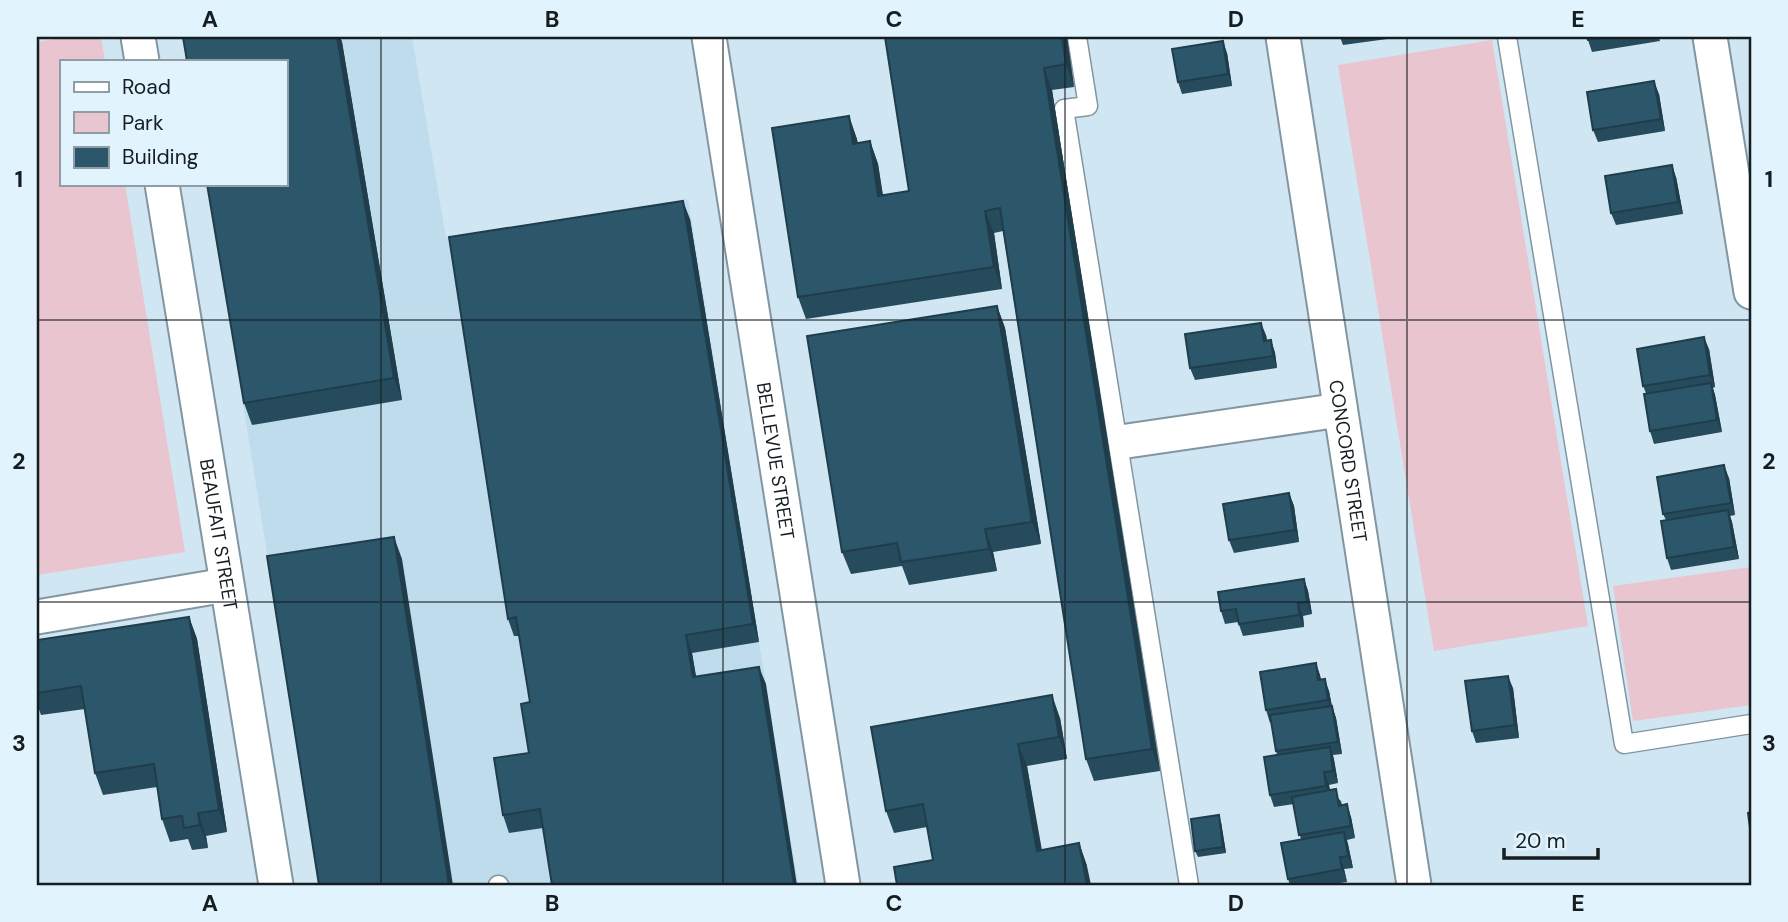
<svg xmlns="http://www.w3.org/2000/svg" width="1788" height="922" viewBox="0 0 1788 922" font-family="'DM Sans',sans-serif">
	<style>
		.built { fill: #bedcec }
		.green { fill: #e8c5cf }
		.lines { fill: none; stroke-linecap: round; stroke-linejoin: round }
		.service-casing { stroke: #8296a1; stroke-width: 21 }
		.minor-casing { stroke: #8296a1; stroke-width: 37 }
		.service { stroke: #fff; stroke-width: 18 }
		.minor { stroke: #fff; stroke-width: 33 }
		.wall { fill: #264b5c }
		.shaded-wall { fill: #1f3d4b }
		.building { fill: #2c576b; stroke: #1f3d4b; stroke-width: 2 }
		.grid { fill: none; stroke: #151d21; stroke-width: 2; stroke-opacity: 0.55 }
		.labels { text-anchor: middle; stroke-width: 7; stroke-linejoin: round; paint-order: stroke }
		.street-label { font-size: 19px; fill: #151d21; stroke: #e1f3fc }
		.neatline { fill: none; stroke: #151d21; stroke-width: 2.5 }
		.grid-label { font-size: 23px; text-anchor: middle; font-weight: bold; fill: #151d21 }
	</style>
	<rect width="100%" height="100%" fill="#d0e6f2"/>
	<path class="built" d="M184 37H412L446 238 688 199 798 885H320L208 184H285V61Z"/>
	<path class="green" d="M68 37H101L105 61H61V184H125L185 552 37 575V42Z
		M1492 40 1588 626 1434 651 1338 65Z
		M1751 567V705L1633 721 1613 586Z"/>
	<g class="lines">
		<defs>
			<path id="service" d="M1077 37 1088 106 1064 109 1189 885
				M1507 37 1624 744 1751 724
				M498 885H499"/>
			<g id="minor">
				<path d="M138 37 142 61"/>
				<path id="s1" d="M709 37 843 885"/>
				<path id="s2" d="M1283 37 1414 885"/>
				<path d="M1710 37 1751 292"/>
				<path id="s3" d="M162 184 276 885"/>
				<path d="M1127 441 1340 410"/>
				<path d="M37 617 226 585"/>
			</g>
		</defs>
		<use href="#service" class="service-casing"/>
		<use href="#minor" class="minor-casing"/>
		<use href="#service" class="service"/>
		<use href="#minor" class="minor"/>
	</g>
	<path class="wall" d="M183 37H340L342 42 402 400 252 425 244 403Z
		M885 37H1067L1074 87 1052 90 1160 771 1094 781 1086 759 1003 231 994 233 1002 289 806 319 798 297 849 116 858 143 870 141 878 164 883 195 909 191Z
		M1340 37H1402L1343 45Z
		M1587 37H1659L1660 41 1592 52Z
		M1227 53 1232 86 1182 94 1178 82Z
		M1659 94 1665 131 1598 142 1593 130Z
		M1676 177 1683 214 1616 225 1611 213Z
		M690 219 759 642 692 653 696 676 766 684 543 828 509 833 503 815 529 753 530 702 519 636H514L508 619Z
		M997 306 1005 328 1041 544 993 552 997 571 909 585 902 566 851 574 842 552Z
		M1266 335 1267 341 1271 340 1275 353 1277 368 1195 380 1190 368Z
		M1709 349 1715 387 1713 388 1715 395 1722 432 1654 444 1650 431 1646 393 1643 386Z
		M1729 478 1735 515 1730 516 1732 522 1739 559 1671 570 1667 558 1666 520 1663 514Z
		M1289 493 1294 506 1299 542 1234 553 1229 540Z
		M1304 579 1308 591 1312 614 1303 616 1304 627 1243 636 1238 622 1225 624 1221 611Z
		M189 617 197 639 227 832 206 836 208 848 192 850 188 839 170 842 162 819 157 787 103 795 95 773 85 709 41 715 37 704V693Z
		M1316 663 1321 679 1329 691 1332 706 1336 718 1342 754 1333 755 1338 783 1329 785 1330 790 1341 801 1342 805 1351 817 1355 838 1347 840 1353 868 1344 869 1347 882 1327 885H1290L1288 879 1301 840 1294 804 1274 807 1270 795 1277 755 1271 722 1270 723 1266 710Z
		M1513 688 1519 738 1476 743 1472 731Z
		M1060 718 1067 759 1027 766 1041 850 1079 843 1087 866 933 860 927 827 894 833 886 811Z
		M1221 822 1226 853 1198 857 1195 851Z"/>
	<path class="shaded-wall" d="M337 37H340L342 42 402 400 394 378Z
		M1062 37H1067L1074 87 1066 64Z
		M1223 41 1227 53 1232 86 1228 74Z
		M1044 68 1052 90 1160 771 1152 749Z
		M1654 81 1659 94 1665 131 1661 119Z
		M849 116 857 139 861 167 853 144Z
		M870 141 878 164 886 218 878 196Z
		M1672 165 1676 177 1683 214 1678 202Z
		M683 201 690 219 759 642 753 624Z
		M985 211 994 233 1002 289 994 267Z
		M997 306 1005 328 1041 544 1032 522Z
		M1261 323 1266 335 1269 353 1264 341Z
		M1704 337 1709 349 1715 387 1710 375Z
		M1271 340 1275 353 1277 368 1273 356Z
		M1711 383 1715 395 1722 432 1717 420Z
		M1724 465 1729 478 1735 515 1731 503Z
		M1289 493 1294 506 1299 542 1295 530Z
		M1728 510 1732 522 1739 559 1734 547Z
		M985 529 993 552 997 571 989 549Z
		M394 537 402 559 453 885H449Z
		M1304 579 1308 591 1312 614 1307 602Z
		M1298 603 1303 616 1304 627 1299 615Z
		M189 617 197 639 227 832 219 810Z
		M686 635 692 653 699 695 693 677Z
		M1316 663 1320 675 1323 692 1318 680Z
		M759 667 766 684 797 885H794Z
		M1508 676 1513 688 1519 738 1515 725Z
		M1325 679 1329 691 1333 713 1328 700Z
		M1052 695 1060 718 1067 759 1059 737Z
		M1332 706 1336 718 1342 754 1338 742Z
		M1018 744 1027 766 1046 873 1037 851Z
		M1330 747 1334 759 1338 783 1333 771Z
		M1324 772 1329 785 1331 798 1326 786Z
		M1347 804 1351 817 1355 838 1351 826Z
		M198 813 206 836 208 848 200 825Z
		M1219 815 1221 822 1226 853 1223 847Z
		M1344 832 1348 844 1353 868 1348 856Z
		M1079 843 1087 866 1091 885H1087Z
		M1340 857 1344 869 1347 882 1342 869Z"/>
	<path class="building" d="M183 37H337L394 378 244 403 207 184H285V61H187Z
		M885 37H1062L1066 64 1044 68 1152 749 1086 759 1000 208 985 211 994 267 798 297 772 128 849 116 853 144 870 141 878 196 909 191Z
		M1587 37H1607L1588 40Z
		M1223 41 1228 74 1178 82 1172 49Z
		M1654 81 1661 119 1593 130 1587 92Z
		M1672 165 1678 202 1611 213 1605 176Z
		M683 201 753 624 686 635 693 677 759 667 794 885H552L540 809 503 815 494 758 529 753 521 704 530 702 516 617 508 619 449 237Z
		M997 306 1032 522 985 529 989 549 901 562 897 543 842 552 807 336Z
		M1261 323 1264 341 1271 340 1273 356 1190 368 1185 334Z
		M1704 337 1710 375 1643 386 1637 349Z
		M1711 383 1717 420 1650 431 1644 394Z
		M1724 465 1731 503 1663 514 1657 477Z
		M1289 493 1295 530 1229 540 1223 504Z
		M1728 510 1734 547 1667 558 1661 521Z
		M394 537 449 885H319L267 556Z
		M1304 579 1307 602 1298 603 1299 615 1239 624 1236 609 1221 611 1218 592Z
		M189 617 219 810 198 813 200 825 184 828 182 816 162 819 154 764 95 773 81 686 37 693V640Z
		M1316 663 1318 680 1325 679 1328 700 1266 710 1260 672Z
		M1508 676 1515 725 1472 731 1465 681Z
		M1052 695 1059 737 1018 744 1037 851 1079 843 1087 885H897L894 867 933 860 923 804 886 811 871 727Z
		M1332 706 1338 742 1276 751 1270 715Z
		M1330 747 1333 771 1324 772 1326 786 1270 795 1264 757Z
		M1336 789 1339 806 1347 804 1351 826 1299 835 1292 797Z
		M1751 812V835L1748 813Z
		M1219 815 1223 847 1195 851 1191 819Z
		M1344 832 1348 856 1340 857 1342 869 1288 879 1281 843Z"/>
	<path class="grid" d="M381 37V885M723 37V885M1065 37V885M1407 37V885M37 320H1751M37 602H1751"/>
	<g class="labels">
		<g class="street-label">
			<text dy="7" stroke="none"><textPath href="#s1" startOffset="429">BELLEVUE STREET</textPath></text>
			<text dy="7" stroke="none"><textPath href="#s2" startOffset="429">CONCORD STREET</textPath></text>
			<text dy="7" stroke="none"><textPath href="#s3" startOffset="355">BEAUFAIT STREET</textPath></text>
		</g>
	</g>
	<rect width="1788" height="922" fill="none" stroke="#e1f3fc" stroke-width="77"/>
	<rect x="60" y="60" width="228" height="126" fill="#e1f3fc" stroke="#8f9da4" stroke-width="2"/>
	<rect x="74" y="82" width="35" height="10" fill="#ffffff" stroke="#8f9da4" stroke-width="2"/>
	<text x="122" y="94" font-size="21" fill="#151d21">Road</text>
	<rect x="74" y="112" width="35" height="21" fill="#e8c5cf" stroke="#8f9da4" stroke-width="2"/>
	<text x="122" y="130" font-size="21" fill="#151d21">Park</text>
	<rect x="74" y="147" width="35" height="21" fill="#2c576b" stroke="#8f9da4" stroke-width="2"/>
	<text x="122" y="164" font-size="21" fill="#151d21">Building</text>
	<path d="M1504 848v10h94v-10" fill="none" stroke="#151d21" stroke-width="3.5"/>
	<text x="1515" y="848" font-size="21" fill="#151d21" stroke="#e1f3fc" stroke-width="5" paint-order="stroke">20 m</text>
	<rect x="38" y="38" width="1712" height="846" class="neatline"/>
	<g class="grid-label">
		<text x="210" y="27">A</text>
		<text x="552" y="27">B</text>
		<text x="894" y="27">C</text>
		<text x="1236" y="27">D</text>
		<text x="1578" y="27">E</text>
		<text x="19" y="187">1</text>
		<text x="1769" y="187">1</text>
		<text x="19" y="469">2</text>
		<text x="1769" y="469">2</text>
		<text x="19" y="751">3</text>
		<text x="1769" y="751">3</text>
		<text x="210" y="911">A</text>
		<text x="552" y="911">B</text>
		<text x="894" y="911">C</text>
		<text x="1236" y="911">D</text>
		<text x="1578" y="911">E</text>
	</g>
</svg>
